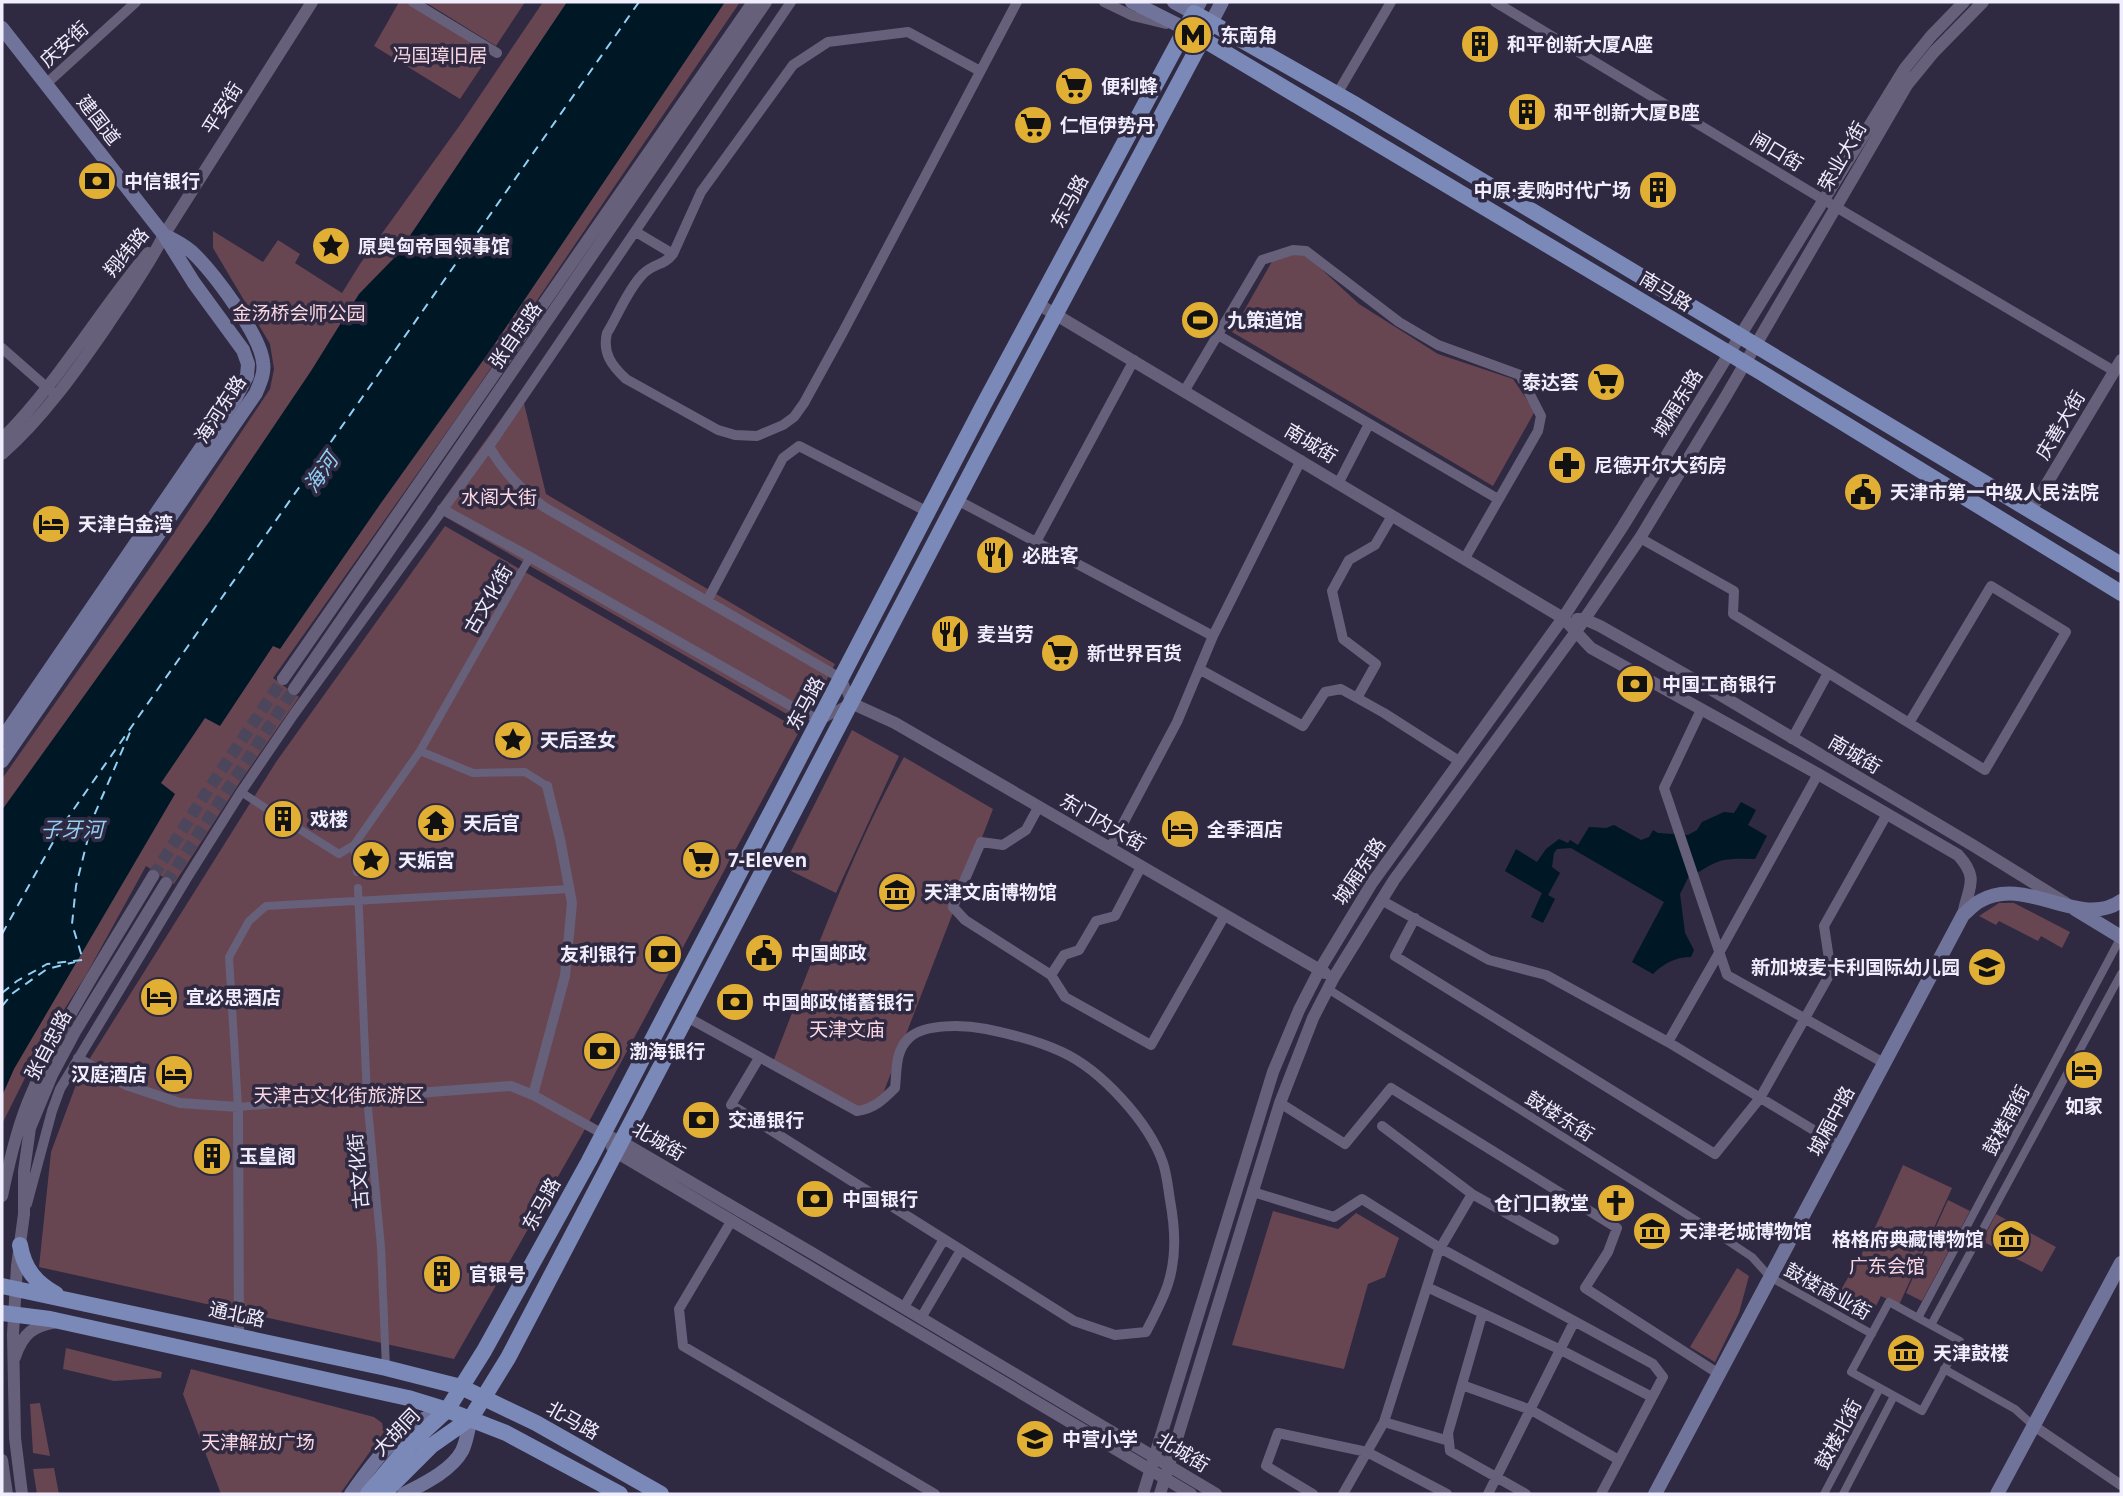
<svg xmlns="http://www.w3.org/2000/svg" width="2123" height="1496" viewBox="0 0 2123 1496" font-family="'Open Sans','Noto Sans SC',sans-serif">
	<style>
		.green { fill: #674652 }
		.water { fill: #001725 }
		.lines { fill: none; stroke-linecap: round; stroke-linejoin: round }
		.ferry { stroke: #92cff4; stroke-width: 2; stroke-dasharray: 9 7; stroke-linecap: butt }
		.pedestrian-tunnel { stroke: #4c465d; stroke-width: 8; stroke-dasharray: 8 4; stroke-linecap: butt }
		.tertiary-tunnel { stroke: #4c465d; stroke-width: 12; stroke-dasharray: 12 6; stroke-linecap: butt }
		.pedestrian { stroke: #67607b; stroke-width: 8 }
		.minor { stroke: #67607b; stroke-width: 10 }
		.tertiary { stroke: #67607b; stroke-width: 12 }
		.secondary { stroke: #71749a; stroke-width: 14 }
		.primary { stroke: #7b89b9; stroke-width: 16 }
		.labels { text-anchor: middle; stroke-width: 7; stroke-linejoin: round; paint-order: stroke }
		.poi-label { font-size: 19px; font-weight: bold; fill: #f0edfd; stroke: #2f2941; text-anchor: start }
		.street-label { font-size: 19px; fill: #f0edfd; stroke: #2f2941 }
		.park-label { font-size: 19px; fill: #f9d7e2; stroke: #2f2941 }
		.water-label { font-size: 21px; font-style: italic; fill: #92cff4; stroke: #2f2941 }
	</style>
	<rect width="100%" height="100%" fill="#2f2941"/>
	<path class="green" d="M399 2H406L490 54 460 99 374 46Z
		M425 2H525L496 46Z
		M543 2H740L463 409 273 678 299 697 240 782 174 884 146 866 86 975 40 1048 2 1124V779L163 549 270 389 274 369 270 344 213 248V231L263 262 278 240 300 254 295 263 342 293 360 264 460 125Z
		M1304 253 1359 304 1438 354 1513 379 1535 411 1493 486 1232 332 1274 258Z
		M521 391 546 494 835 664 804 724 435 511Z
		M445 526 800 730 584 1131 454 1359 39 1267 51 1152 80 1074 276 762Z
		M852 730 899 756 836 893 783 867Z
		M904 757 993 809 881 1099 856 1108 773 1062C813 960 850 854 904 757Z
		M1999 903H2014L2070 932 2062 948 2041 936 2038 941 1999 921 1996 925 1979 916Z
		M1903 1165 1952 1188 1899 1305 1881 1296 1872 1314 1838 1295 1869 1241Z
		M1948 1200 1970 1211 1922 1301 1906 1293Z
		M1273 1211 1338 1229 1356 1213 1399 1238 1385 1277 1368 1284 1344 1369 1232 1345Z
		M1996 1214 2056 1247 2042 1272 1982 1241Z
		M1737 1268 1749 1276 1739 1313 1715 1362 1690 1347Z
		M66 1348 162 1372 161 1378 114 1381 63 1369Z
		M191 1369 374 1417 382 1423 384 1432 340 1494H221L183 1394Z
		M40 1403 50 1456 33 1453 30 1404Z
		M54 1468 59 1494H37L33 1469Z"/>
	<path class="water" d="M567 2H725L492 348 381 503 280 649 273 646 220 726 205 718 161 783 175 794 14 1069 2 1096V810L209 522 311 371 359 294 397 255Z
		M1741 802 1756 810 1748 825 1767 836 1755 859C1744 859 1731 858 1720 861 1709 864 1700 873 1689 876L1680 894 1685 933 1694 950 1691 957C1676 957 1664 963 1653 974L1632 962 1664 902 1571 848 1557 849 1554 853 1552 867 1560 873 1548 895 1555 899 1543 923 1531 917 1542 893 1505 871 1516 849 1537 862 1546 849 1559 839 1568 843 1570 840 1578 845 1589 827 1606 828 1614 825 1641 840 1649 837 1653 830 1658 833 1688 835 1697 830 1702 822 1724 812 1734 813Z"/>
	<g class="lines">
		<path class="ferry" d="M2 934 62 826 639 2
			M2 993 17 981 47 964 83 960 72 924 76 886 93 818 131 730
			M2 1006 13 993 47 969 75 962"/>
		<path class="pedestrian-tunnel" d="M275 814 291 824"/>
		<path class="tertiary-tunnel" d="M153 876 206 793 283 679
			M166 883 294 689"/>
		<path class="pedestrian" d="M420 751 473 773 525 772 547 786
			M241 792 275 814
			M291 824 339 854 354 845
			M357 872 354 845 420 751 530 557
			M358 888 367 1097 381 1247 386 1368
			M1328 989 1713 1231 1752 1257 1770 1277 1872 1334
			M404 1094 238 1107 229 957 249 921 266 906 569 889
			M1889 1302 1960 1341 1922 1411 1851 1372Z
			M1918 1318 2121 937
			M1931 1325 2121 974
			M1944 1369 2015 1409 2034 1426
			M1824 1494 1880 1388
			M1843 1494 1894 1396"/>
		<path class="minor" d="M413 2 497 53
			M1104 2 1133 16 1166 24
			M1495 2 1824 200 2114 371
			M980 71 908 32 828 42 793 65 701 192 673 254C663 267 654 262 642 275 627 291 618 315 607 333 602 353 612 366 626 379L718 430 735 435 757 436 783 425 794 417 804 403 843 332 1017 2
			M46 84 136 2
			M1337 94 1391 2
			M636 232 673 254
			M1218 335 1498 499
			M2 348 52 392
			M1185 390 1262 260 1293 250 1306 251 1399 322 1438 345 1520 375 1541 416 1538 431 1465 558
			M1339 482 1369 424
			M957 500 1213 636
			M442 509 530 557 798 710 820 720 851 703 842 679 544 507C521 490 503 472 489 446
			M1640 538 1734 591 1733 614 1985 770 2066 632 1991 586 1909 723
			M1036 542 1134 360
			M707 601 783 458 799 446 928 512
			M1199 669 1303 726 1325 692 1341 689 1384 713 1459 761
			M1357 698 1376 664 1343 639 1332 591 1349 560 1375 545 1392 516
			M1701 710 1664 788 1727 975 1884 1063
			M1792 739 1828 673
			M547 786 560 839 572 903 565 976 533 1095 603 1134
			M1039 806 1026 830 1003 845 981 842 953 907 965 920 1051 975 1065 997 1151 1045 1225 915
			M1110 848 1177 722 1213 636 1301 460
			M1381 900 1489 960 1546 975 1668 1042 1840 1146
			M1415 918 1395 956 1715 1154 1760 1098 1831 972 1824 926 1887 814
			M1051 975 1064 955 1079 950 1096 921 1115 916 1141 867
			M687 1017 857 1111C874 1109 884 1099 895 1088 897 1070 895 1051 909 1038 925 1023 965 1025 986 1029 1011 1034 1038 1041 1062 1052 1101 1070 1149 1122 1163 1163 1167 1175 1168 1188 1170 1200 1175 1228 1177 1256 1168 1284 1163 1300 1154 1316 1146 1332L1115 1335 1074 1321 731 1105 759 1058
			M1668 1042 1719 953 1818 774
			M78 1058 126 1085 180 1103 238 1107 239 1336
			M404 1094 511 1086 533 1095
			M1280 1103 1345 1144 1391 1088 1617 1228 1608 1252 1585 1288 1719 1374
			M1382 1126 1472 1194 1554 1240
			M1253 1192 1334 1217 1362 1199 1440 1248 1653 1364 1663 1377 1601 1494
			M27 1204 52 1111 60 1089 187 878 241 792 294 714 494 439 791 2
			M732 1220 679 1309 683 1346 935 1494
			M1427 1287 1561 1350 1652 1397
			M904 1307 944 1239
			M1482 1315 1448 1433 1450 1451 1526 1494
			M921 1318 961 1250
			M1462 1385 1531 1410 1619 1460
			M2034 1426 2121 1485
			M1381 1427 1384 1422 1449 1441
			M1313 1494 1266 1466 1278 1433 1367 1452 1447 1494
			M1343 1494 1384 1422 1438 1252 1472 1194
			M1488 1494 1574 1322"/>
		<path class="tertiary" d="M1038 304 1563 618 1591 648 1818 774 1958 855C1980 879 1968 887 1963 915
			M2 439C58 383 97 314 148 253
			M2 454C43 418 76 371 107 326 127 296 148 267 164 235L312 2
			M2031 510 2121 360
			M1577 619H1584L1600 626 1702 684 1974 846 2066 903
			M283 679 753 2
			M294 689 766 2
			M851 703 895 723 1325 973
			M603 1134 622 1142 812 1253 1216 1494
			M612 1147 616 1152 1191 1494
			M2 1196C9 1164 16 1132 28 1102 60 1023 109 950 153 876
			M15 1357C23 1333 33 1326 57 1322
			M2 1460 7 1494
			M22 1494 15 1438 13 1334 17 1266 24 1214V1171L30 1128 52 1075 76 1030 166 883
			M1143 1494 1273 1072 1299 1010 1320 969 1372 883 1563 618 1623 526 1905 68 1931 36 1964 2
			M1160 1494 1280 1103 1313 1018 1334 977 1394 880 1575 633 1640 538 1726 396 1907 85 1934 52 1983 2"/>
		<path class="secondary" d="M1132 2 1186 29
			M1174 2 1194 13 1200 2
			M1211 23 1222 2
			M2 28 164 235 194 283 243 350 248 364 247 376 236 397 2 739
			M2 761 256 393C260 383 265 373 263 362 260 334 213 272 192 252 184 245 175 240 164 235
			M2075 909 2121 937
			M351 1494C376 1458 402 1423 446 1410
			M404 1494C423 1484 451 1471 462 1451 467 1441 468 1429 471 1418
			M1655 1494 1963 915C1969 910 1974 904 1980 901 2025 874 2081 930 2121 901
			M1997 1494 2121 1263"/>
		<path class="primary" d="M1194 34 1762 373 2121 593
			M20 1245C24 1269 36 1283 56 1294
			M2 1286 386 1368 461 1387 536 1423 661 1494
			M2 1313 50 1319 408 1398 447 1410 506 1433 620 1494
			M368 1494 410 1444 447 1410 484 1351 589 1161 984 404 1194 13 1356 105 2121 565
			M383 1494 431 1446 471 1418 508 1358 983 450 1211 23"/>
	</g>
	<defs>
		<symbol id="metro-disc" viewBox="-11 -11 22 22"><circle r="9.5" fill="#e1af34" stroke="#2f2941"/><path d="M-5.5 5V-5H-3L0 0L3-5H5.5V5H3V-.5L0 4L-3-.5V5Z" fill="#111"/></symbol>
		<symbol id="building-disc" viewBox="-11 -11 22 22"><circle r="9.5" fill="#e1af34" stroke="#2f2941"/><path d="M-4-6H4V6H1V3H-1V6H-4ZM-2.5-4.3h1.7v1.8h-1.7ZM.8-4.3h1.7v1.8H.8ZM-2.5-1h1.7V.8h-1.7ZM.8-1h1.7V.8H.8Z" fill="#111"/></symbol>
		<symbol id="supermarket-disc" viewBox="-11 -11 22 22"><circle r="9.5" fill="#e1af34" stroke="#2f2941"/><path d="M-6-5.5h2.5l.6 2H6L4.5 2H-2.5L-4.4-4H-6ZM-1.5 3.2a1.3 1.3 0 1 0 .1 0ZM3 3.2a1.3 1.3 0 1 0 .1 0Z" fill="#111"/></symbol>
		<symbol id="bank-disc" viewBox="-11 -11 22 22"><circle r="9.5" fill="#e1af34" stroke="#2f2941"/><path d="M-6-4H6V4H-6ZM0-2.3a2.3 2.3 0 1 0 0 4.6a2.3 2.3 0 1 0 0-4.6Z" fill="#111"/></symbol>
		<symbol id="sight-disc" viewBox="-11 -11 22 22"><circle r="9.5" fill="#e1af34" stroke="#2f2941"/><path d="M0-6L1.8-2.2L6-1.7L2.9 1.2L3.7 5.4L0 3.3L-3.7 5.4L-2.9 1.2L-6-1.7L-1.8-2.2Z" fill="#111"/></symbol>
		<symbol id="stadium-disc" viewBox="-11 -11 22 22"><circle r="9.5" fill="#e1af34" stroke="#2f2941"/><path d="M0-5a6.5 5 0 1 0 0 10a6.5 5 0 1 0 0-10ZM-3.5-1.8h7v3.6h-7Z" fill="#111"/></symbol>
		<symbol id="pharmacy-disc" viewBox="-11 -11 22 22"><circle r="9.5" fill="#e1af34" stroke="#2f2941"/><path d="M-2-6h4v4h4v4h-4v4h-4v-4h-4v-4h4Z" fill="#111"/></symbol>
		<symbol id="civic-disc" viewBox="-11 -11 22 22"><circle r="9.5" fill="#e1af34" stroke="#2f2941"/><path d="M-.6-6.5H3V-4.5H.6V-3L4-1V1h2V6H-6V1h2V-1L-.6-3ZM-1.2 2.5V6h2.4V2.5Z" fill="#111"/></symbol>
		<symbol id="hotel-disc" viewBox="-11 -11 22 22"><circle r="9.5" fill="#e1af34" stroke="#2f2941"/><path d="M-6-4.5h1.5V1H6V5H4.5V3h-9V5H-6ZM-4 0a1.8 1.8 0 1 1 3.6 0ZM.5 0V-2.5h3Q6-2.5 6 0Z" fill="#111"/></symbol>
		<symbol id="restaurant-disc" viewBox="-11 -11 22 22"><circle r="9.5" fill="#e1af34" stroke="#2f2941"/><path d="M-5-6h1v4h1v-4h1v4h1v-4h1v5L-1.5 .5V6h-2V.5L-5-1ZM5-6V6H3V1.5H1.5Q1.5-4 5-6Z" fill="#111"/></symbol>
		<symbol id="temple-disc" viewBox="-11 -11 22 22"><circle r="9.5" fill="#e1af34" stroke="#2f2941"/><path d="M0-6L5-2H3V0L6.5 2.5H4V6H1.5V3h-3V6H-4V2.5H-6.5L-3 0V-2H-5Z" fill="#111"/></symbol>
		<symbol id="museum-disc" viewBox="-11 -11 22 22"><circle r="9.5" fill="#e1af34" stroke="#2f2941"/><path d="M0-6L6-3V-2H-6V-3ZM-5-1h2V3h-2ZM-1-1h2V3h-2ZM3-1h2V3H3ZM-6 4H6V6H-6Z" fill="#111"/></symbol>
		<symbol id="school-disc" viewBox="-11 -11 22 22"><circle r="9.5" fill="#e1af34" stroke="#2f2941"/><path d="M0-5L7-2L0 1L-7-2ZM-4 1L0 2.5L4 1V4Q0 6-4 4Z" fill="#111"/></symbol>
		<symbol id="church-disc" viewBox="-11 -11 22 22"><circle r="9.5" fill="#e1af34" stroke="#2f2941"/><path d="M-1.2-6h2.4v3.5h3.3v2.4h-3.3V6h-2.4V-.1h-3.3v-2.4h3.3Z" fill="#111"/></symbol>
	</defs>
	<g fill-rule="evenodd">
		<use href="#metro-disc" x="1171" y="13" width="44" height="44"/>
		<use href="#building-disc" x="1458" y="22" width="44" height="44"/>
		<use href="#supermarket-disc" x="1052" y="64" width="44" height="44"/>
		<use href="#building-disc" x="1505" y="90" width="44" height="44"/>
		<use href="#supermarket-disc" x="1011" y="103" width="44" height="44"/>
		<use href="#bank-disc" x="75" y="159" width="44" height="44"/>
		<use href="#building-disc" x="1636" y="168" width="44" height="44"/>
		<use href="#sight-disc" x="309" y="224" width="44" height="44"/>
		<use href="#stadium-disc" x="1178" y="298" width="44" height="44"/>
		<use href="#supermarket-disc" x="1584" y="360" width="44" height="44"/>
		<use href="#pharmacy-disc" x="1545" y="443" width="44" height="44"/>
		<use href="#civic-disc" x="1841" y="470" width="44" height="44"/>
		<use href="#hotel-disc" x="29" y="502" width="44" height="44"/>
		<use href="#restaurant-disc" x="973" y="533" width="44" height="44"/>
		<use href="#restaurant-disc" x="928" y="612" width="44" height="44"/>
		<use href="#supermarket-disc" x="1038" y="631" width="44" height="44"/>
		<use href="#bank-disc" x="1613" y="662" width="44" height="44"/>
		<use href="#sight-disc" x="491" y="718" width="44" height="44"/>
		<use href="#building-disc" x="261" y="797" width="44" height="44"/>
		<use href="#temple-disc" x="414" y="801" width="44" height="44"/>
		<use href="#hotel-disc" x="1158" y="807" width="44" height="44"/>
		<use href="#sight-disc" x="349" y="838" width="44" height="44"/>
		<use href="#supermarket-disc" x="679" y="838" width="44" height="44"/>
		<use href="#museum-disc" x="875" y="870" width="44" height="44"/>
		<use href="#civic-disc" x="742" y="931" width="44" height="44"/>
		<use href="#bank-disc" x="641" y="932" width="44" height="44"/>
		<use href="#school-disc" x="1965" y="945" width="44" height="44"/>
		<use href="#hotel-disc" x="137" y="975" width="44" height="44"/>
		<use href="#bank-disc" x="713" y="980" width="44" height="44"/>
		<use href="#bank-disc" x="580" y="1029" width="44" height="44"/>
		<use href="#hotel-disc" x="2062" y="1048" width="44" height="44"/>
		<use href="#hotel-disc" x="152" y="1052" width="44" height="44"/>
		<use href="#bank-disc" x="679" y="1098" width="44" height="44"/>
		<use href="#building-disc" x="190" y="1134" width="44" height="44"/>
		<use href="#bank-disc" x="793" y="1177" width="44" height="44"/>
		<use href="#church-disc" x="1594" y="1181" width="44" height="44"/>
		<use href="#museum-disc" x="1630" y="1209" width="44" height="44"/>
		<use href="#museum-disc" x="1989" y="1217" width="44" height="44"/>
		<use href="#building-disc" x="420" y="1252" width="44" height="44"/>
		<use href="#museum-disc" x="1884" y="1331" width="44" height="44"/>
		<use href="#school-disc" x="1013" y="1417" width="44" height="44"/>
	</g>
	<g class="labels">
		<g class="poi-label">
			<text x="1220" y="42">东南角</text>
			<text x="1507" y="51">和平创新大厦A座</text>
			<text x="1101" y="93">便利蜂</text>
			<text x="1554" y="119">和平创新大厦B座</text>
			<text x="1060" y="132">仁恒伊势丹</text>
			<text x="124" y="188">中信银行</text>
			<text x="1631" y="197" text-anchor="end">中原·麦购时代广场</text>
			<text x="358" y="253">原奥匈帝国领事馆</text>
			<text x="1227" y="327">九策道馆</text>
			<text x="1579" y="389" text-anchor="end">泰达荟</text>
			<text x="1594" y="472">尼德开尔大药房</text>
			<text x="1890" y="499">天津市第一中级人民法院</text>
			<text x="78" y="531">天津白金湾</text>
			<text x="1022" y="562">必胜客</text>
			<text x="977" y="641">麦当劳</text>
			<text x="1087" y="660">新世界百货</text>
			<text x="1662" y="691">中国工商银行</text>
			<text x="540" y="747">天后圣女</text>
			<text x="310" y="826">戏楼</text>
			<text x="463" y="830">天后官</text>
			<text x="1207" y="836">全季酒店</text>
			<text x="398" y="867">天姤宮</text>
			<text x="728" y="867">7-Eleven</text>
			<text x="924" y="899">天津文庙博物馆</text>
			<text x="791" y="960">中国邮政</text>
			<text x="636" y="961" text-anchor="end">友利银行</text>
			<text x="1960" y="974" text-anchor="end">新加坡麦卡利国际幼儿园</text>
			<text x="186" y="1004">宜必思酒店</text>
			<text x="762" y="1009">中国邮政储蓄银行</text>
			<text x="629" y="1058">渤海银行</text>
			<text x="147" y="1081" text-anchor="end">汉庭酒店</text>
			<text x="2084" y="1113" text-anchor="middle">如家</text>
			<text x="728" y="1127">交通银行</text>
			<text x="239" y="1163">玉皇阁</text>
			<text x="842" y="1206">中国银行</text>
			<text x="1589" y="1210" text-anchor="end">仓门口教堂</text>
			<text x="1679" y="1238">天津老城博物馆</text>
			<text x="1984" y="1246" text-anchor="end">格格府典藏博物馆</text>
			<text x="469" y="1281">官银号</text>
			<text x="1933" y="1360">天津鼓楼</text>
			<text x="1062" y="1446">中营小学</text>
		</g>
		<g class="street-label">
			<text transform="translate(64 44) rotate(-42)" y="7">庆安街</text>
			<text transform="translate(222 108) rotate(-58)" y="7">平安街</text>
			<text transform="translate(99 120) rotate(52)" y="7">建国道</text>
			<text transform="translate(1777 151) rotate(31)" y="7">闸口街</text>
			<text transform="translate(1842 156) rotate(-60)" y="7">荣业大街</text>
			<text transform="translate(1069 201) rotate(-62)" y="7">东马路</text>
			<text transform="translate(126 252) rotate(-50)" y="7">翔纬路</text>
			<text transform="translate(1666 291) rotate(31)" y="7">南马路</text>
			<text transform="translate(515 335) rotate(-55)" y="7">张自忠路</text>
			<text transform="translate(1677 403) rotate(-58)" y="7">城厢东路</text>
			<text transform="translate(220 409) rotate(-57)" y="7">海河东路</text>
			<text transform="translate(2060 425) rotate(-59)" y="7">庆善大街</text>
			<text transform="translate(1311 443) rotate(31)" y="7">南城街</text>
			<text transform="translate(488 599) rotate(-60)" y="7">古文化街</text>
			<text transform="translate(805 703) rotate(-62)" y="7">东马路</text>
			<text transform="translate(1855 754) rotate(30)" y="7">南城街</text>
			<text transform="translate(1103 822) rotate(30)" y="7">东门内大街</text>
			<text transform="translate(1359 871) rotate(-56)" y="7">城厢东路</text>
			<text transform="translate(48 1045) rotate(-62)" y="7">张自忠路</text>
			<text transform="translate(1560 1116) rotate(32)" y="7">鼓楼东街</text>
			<text transform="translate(2006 1120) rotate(-62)" y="7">鼓楼南街</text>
			<text transform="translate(1831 1121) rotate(-62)" y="7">城厢中路</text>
			<text transform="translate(659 1141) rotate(30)" y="7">北城街</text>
			<text transform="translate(358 1171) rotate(-95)" y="7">古文化街</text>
			<text transform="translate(541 1204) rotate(-61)" y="7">东马路</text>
			<text transform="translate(1828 1291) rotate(29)" y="7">鼓楼商业街</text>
			<text transform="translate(237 1314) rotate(12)" y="7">通北路</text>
			<text transform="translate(573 1420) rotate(29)" y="7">北马路</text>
			<text transform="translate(396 1432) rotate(-46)" y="7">大胡同</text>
			<text transform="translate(1838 1434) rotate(-62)" y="7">鼓楼北街</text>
			<text transform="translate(1183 1452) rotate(31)" y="7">北城街</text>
		</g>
		<g class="park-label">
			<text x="440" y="62">冯国璋旧居</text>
			<text x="299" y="320">金汤桥会师公园</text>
			<text x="499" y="504">水阁大街</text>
			<text x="847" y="1036">天津文庙</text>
			<text x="339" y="1102">天津古文化街旅游区</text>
			<text x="1887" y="1273">广东会馆</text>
			<text x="258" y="1449">天津解放广场</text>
		</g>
		<g class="water-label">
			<text transform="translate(321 473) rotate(-55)" y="7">海河</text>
			<text x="72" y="837">子牙河</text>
		</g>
	</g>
	<rect width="2123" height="1496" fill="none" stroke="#f0edfd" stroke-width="7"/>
</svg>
